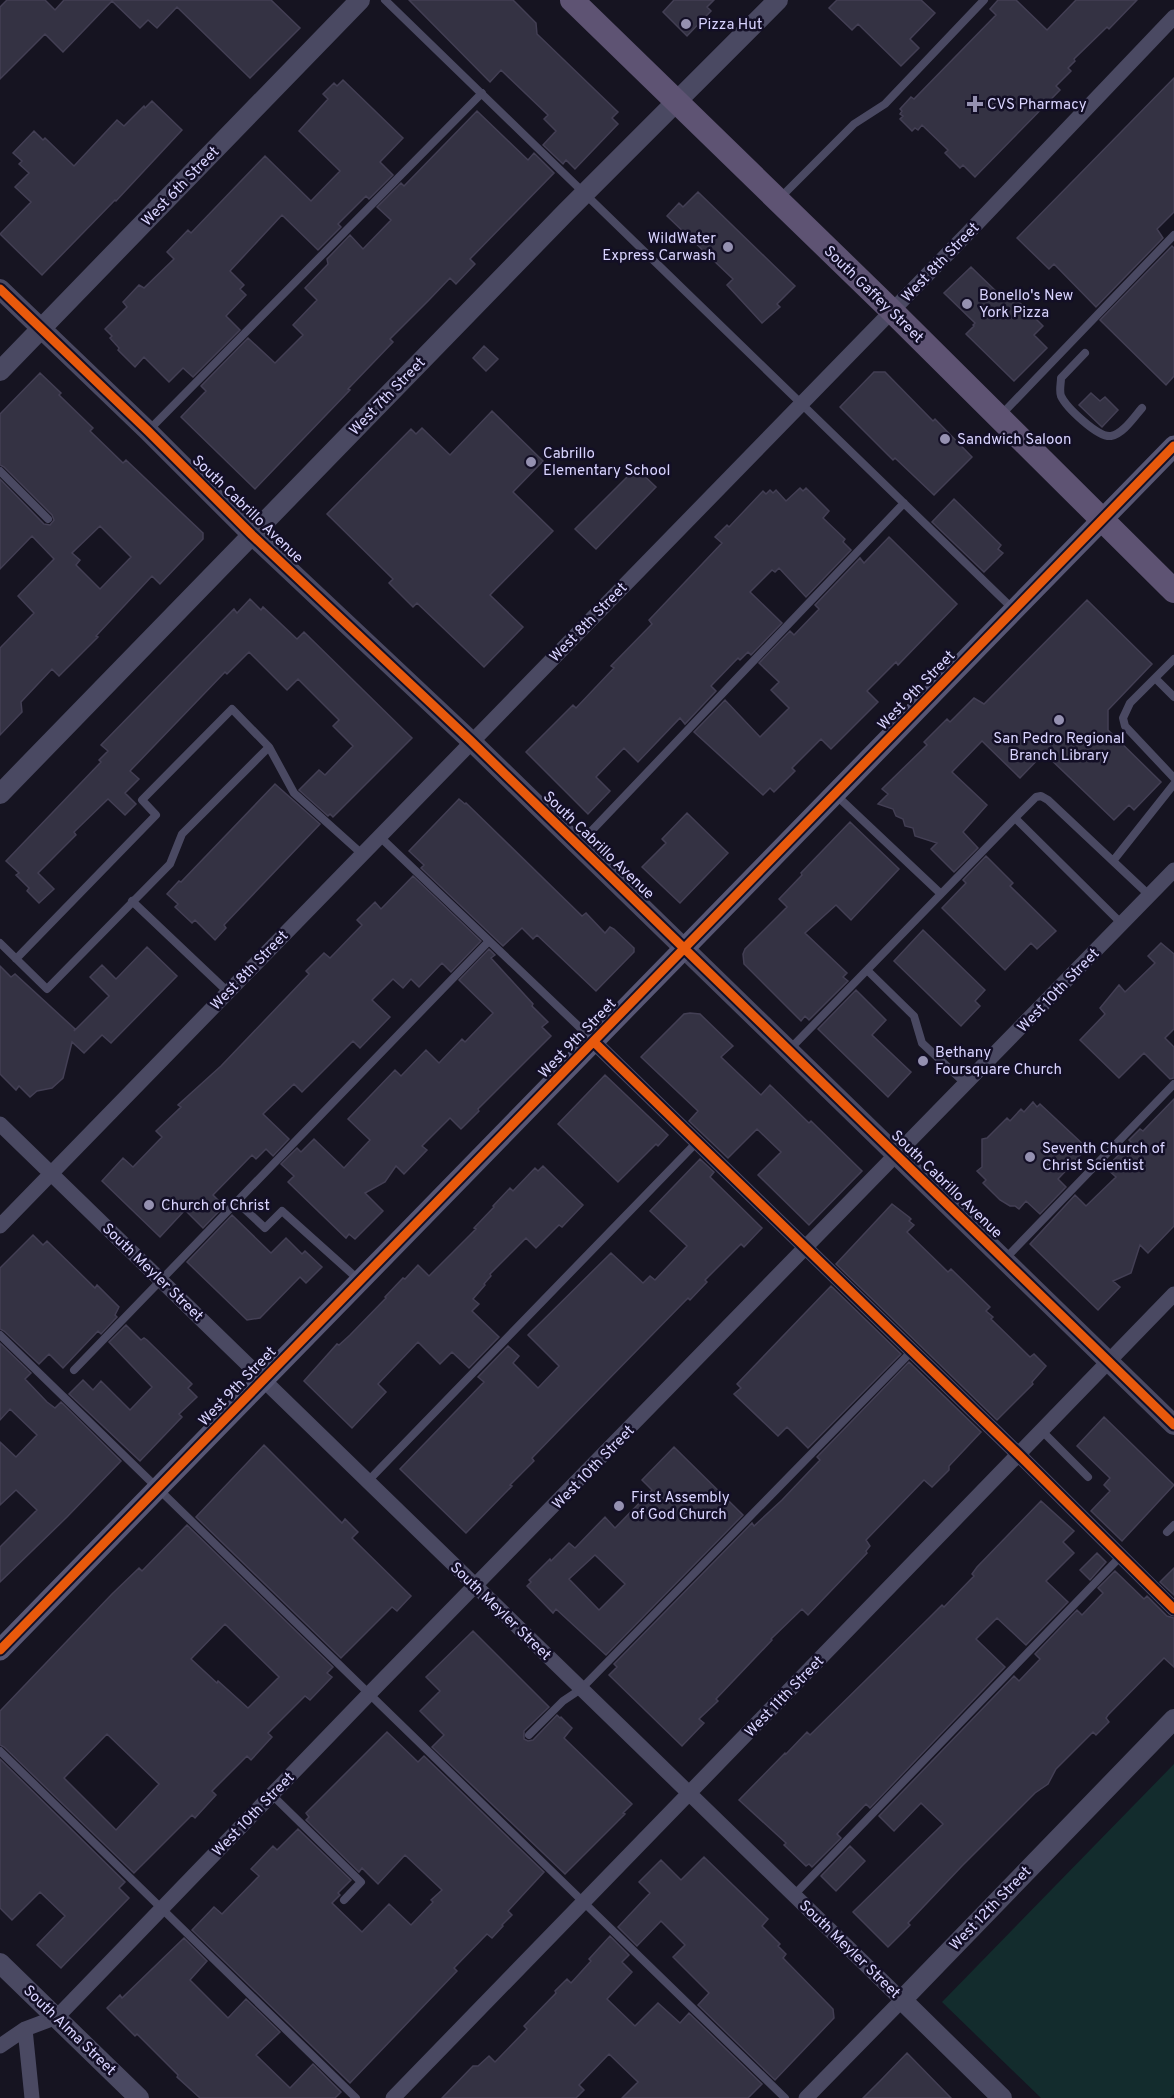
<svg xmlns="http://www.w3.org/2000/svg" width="1174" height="2098" viewBox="0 0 1174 2098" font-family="Overpass,sans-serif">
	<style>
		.green { fill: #132c2d }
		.building { fill: #343243; stroke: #433f54; stroke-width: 1.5; fill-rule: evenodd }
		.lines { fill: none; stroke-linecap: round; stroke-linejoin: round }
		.service { stroke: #4a4962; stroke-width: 8 }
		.minor { stroke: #4a4962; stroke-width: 15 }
		.tertiary { stroke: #4a4962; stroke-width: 20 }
		.secondary { stroke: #575674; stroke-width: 21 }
		.primary { stroke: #5e5373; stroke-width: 24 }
		.cycleway-casing { stroke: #130f26; stroke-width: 13 }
		.cycleway { stroke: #e8590c; stroke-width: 9 }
		.poi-dot { fill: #9591b1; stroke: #130f26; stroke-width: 2 }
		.labels { text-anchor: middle; stroke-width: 5; stroke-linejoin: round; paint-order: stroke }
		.poi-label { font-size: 15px; fill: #d9d4ff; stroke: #130f26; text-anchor: start }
		.street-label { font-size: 15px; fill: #d9d4ff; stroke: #130f26 }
	</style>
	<rect width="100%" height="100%" fill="#161421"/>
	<path class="green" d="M1174 1764V2094L1170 2098H1041L942 2002Z"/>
	<path class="building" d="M7 0H45L55 10 64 0H271L300 28 250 78 177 7 157 28 148 20 140 28 112 1 63 52 45 34 0 79V7Z
		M409 0H513L536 23 537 34 618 112 612 118 618 124 575 169 566 160 563 164 543 145 556 131 544 119 548 115 501 70 490 82Z
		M674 0H714L707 7 711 11 687 36 663 12Z
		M837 0H921L935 13 910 39 919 48 901 66 858 24 852 30 829 8Z
		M998 0H1016L1047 30 1076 0H1137L1109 29 1107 27 1074 59 1075 61 1068 68 1071 71 1056 86 1060 90 975 177 963 165 960 168 945 153 948 150 922 125 918 130 915 128 912 131 900 119 903 116 900 114 902 111 900 109 911 97 914 99 996 15 990 9Z
		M1174 78V212L1157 229 1163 238 1096 307 1054 264 1049 269 1017 238Z
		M343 80 403 138 380 162 393 175 369 199 366 196 338 224 341 227 318 250 282 215 230 271 244 285 240 289 246 295 226 316 240 330 193 377 183 368 169 382 144 357 135 367 118 350 119 348 110 338 112 336 105 329 127 307 123 302 139 285 144 288 174 259 167 252 188 230 191 233 265 156 311 201 340 171 299 131 328 99 323 94 334 83 337 86Z
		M152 101 182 130 116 201 115 200 42 275 0 234 31 202 15 187 29 173 19 164 22 161 13 153 34 131 43 140 45 138 74 166 117 120 124 126 144 106 145 108Z
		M477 111 528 160 534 153 554 173 470 259 475 264 456 284 450 278 429 300 390 339 393 342 348 389 350 390 255 489 181 417 206 391 201 386 248 338 275 363 303 335 293 325 317 300 305 288 328 264 327 259 350 235 363 249 391 220 377 207 401 183 404 186Z
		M698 192 795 286 777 304 780 307 762 323 727 285 733 279 667 216 679 203 683 207Z
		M1172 246 1174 248V376L1166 385 1100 320Z
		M971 267 1001 296 1008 291 1043 326 1034 335 1047 348 1014 381 966 334 974 326 973 325 975 323 944 293Z
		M484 346 498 359 486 371 473 358Z
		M874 372H885L933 421 935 419 972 457 934 495 895 458 893 460 840 407Z
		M40 373 61 393 59 395 93 428 90 431 123 463 126 460 203 533V539L160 584 152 576 96 636 98 637 59 676 52 669 21 702 22 712 0 735V648L34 613 18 596 54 559 32 536 0 569V479L44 524 50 525 54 520 52 515 4 467 0 465V414ZM100 526 131 557 100 589 76 565 80 560 72 553Z
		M1091 393 1100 401 1105 397 1118 410 1102 427 1079 405Z
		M492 411 543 461 513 492 553 531 490 595 523 627 484 667 417 603 413 607 389 583 393 579 327 514 411 429 416 434 422 428 450 455Z
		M636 468 656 487 596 549 575 529Z
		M800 488 803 491 806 488 829 511 823 518 845 539 843 542 851 550 806 597 779 568 775 572 772 570 750 592 782 623 751 655 748 652 740 660 738 658 711 686 716 691 685 724 680 718 638 762 624 748 596 777 610 791 588 814 526 752 573 705 576 708 614 668 611 666 652 624 649 620 722 543 715 537 727 525 729 527 763 491 766 494 770 490 773 493 776 490 786 501Z
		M954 499 1001 545 998 549 1003 553 984 572 932 522Z
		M889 537 957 604 898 665 896 662 867 691 878 702 831 749 821 739 792 768 795 771 774 792 770 788 763 795 694 732 725 700 760 737 789 708 771 690 779 682 759 663 790 631 794 635 819 609 815 605 860 558 864 563Z
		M250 599 261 610 263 607 297 639 304 632 412 738 333 817 330 814 328 816 299 790 319 770 325 775 353 746 333 726 339 720 298 679 287 690 249 652 227 674 225 672 130 771 139 779 125 793 136 804 125 815 108 799 74 832 76 835 38 873 54 889 39 903 27 891 29 888 16 875 19 873 6 861 101 762 99 760 108 751 101 745 234 609 237 613Z
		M1087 600 1152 664 1108 710V730L1161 782 1134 810 1129 805 1114 820 1044 753 1020 778 982 741 952 772 987 805 963 832 978 848 954 872 931 849 937 843 915 836 913 828 905 826 903 819 896 816 893 809 878 804 888 794 882 789 927 745 924 742 947 719 950 722 974 698 984 704Z
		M275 784 320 824 224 925 226 928 215 940 195 920 192 923 175 907 178 904 167 894 179 881 181 882Z
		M459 799 465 804 466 803 582 916 586 913 605 933 610 927 614 929 634 948V952L596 991 537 935 533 939 522 928 503 946 421 868 424 865 409 851Z
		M687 813 728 853 680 903 642 867 666 843 662 839Z
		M850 822 899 869 851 920 836 905 805 933 847 973 843 977 848 981 809 1020 805 1016 801 1021 744 964 743 954 745 949 787 907 779 899 802 875 801 873Z
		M986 856 1013 883 1010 886 1056 931 1037 949 1031 943 1005 970 942 908 966 883 963 880Z
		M413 876 481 941 451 972 442 963 419 987 411 979 403 988 393 979 372 1000 390 1017 360 1048 353 1041 302 1092 294 1084 263 1114 289 1139 273 1156 266 1149 256 1159 252 1155 213 1195 224 1206 203 1228 185 1210 160 1237 102 1181 123 1158 133 1167 162 1137 156 1131 181 1107 178 1105 221 1066 309 974 306 971 324 953 330 958 362 925 357 920 375 902 381 909Z
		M923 930 985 990 975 1001 980 1006 961 1026 894 961Z
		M1161 943 1174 954V1029L1165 1038 1174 1047V1078L1170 1079 1144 1053 1119 1078 1080 1040 1105 1014 1100 1008 1119 985 1125 992 1155 963 1148 956Z
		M147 947 177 976 111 1043 102 1035 84 1053 72 1042 63 1078 52 1088 37 1091 30 1097 19 1086 16 1090 0 1074V966L11 977 15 974 75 1029 74 1031 109 996 90 977 102 965 116 979Z
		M489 949 495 955 491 958 533 1004 532 1006 548 1022 542 1027 551 1036 478 1109 479 1111 461 1129 450 1118 422 1146 427 1150 404 1174 396 1166 385 1182 365 1193 383 1211 355 1239 349 1234 346 1238 288 1182 294 1176 281 1164 297 1148 301 1152 314 1139 344 1168 370 1140 348 1119 395 1070 401 1076 426 1050 439 1063 462 1039 465 1042 493 1013 459 980Z
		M856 990 886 1020 872 1035 911 1072 888 1097 818 1029Z
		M690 1013 700 1014 733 1046 721 1057 761 1095 770 1085 809 1123 811 1121 862 1171 809 1225 758 1175 781 1152 757 1129 728 1158 689 1121 698 1111 641 1057 684 1014Z
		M605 1075 668 1135 658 1146 656 1144 618 1182 558 1124Z
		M1174 1099V1226L1148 1253 1140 1245 1131 1273 1113 1281 1120 1287 1098 1310 1030 1244 1075 1195 1086 1206 1116 1177 1106 1168 1131 1142 1129 1140 1140 1129 1143 1131Z
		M1033 1102 1037 1107 1040 1104 1087 1148 1058 1179 1066 1187 1040 1214 1026 1201 1019 1209 1015 1206H1010L1000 1200 983 1183 986 1180 977 1171 982 1167V1139L987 1138 1007 1118 1010 1121 1021 1109 1024 1112Z
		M700 1159 714 1172 710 1177 762 1228 744 1247 741 1244 705 1280 707 1282 690 1300 688 1298 561 1428 532 1458 534 1461 510 1485 512 1486 466 1533 400 1469 484 1382 478 1377 508 1346 519 1356 513 1363 538 1388 559 1366 528 1335 611 1253 643 1283 650 1276 655 1280 687 1246 650 1211Z
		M543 1166 583 1205 562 1227 559 1225 536 1248 526 1238 490 1274 491 1276 484 1284 485 1285 473 1299 479 1304 472 1311 499 1337 469 1368 452 1352 440 1364 418 1342 378 1384 386 1392 352 1428 304 1381 337 1344 339 1345 350 1335 386 1298 385 1297 403 1278 405 1279 418 1265 429 1276 476 1229 474 1228 494 1207 493 1206 510 1188 513 1191 535 1168 538 1171Z
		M892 1204 909 1217 911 1219 909 1221 914 1225 907 1232 948 1272 951 1269 990 1307 986 1311 993 1317 991 1319 1030 1357 1034 1354 1046 1366 1032 1382 1033 1384 997 1420 836 1264Z
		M232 1215 271 1253 286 1238 302 1254 305 1251 322 1267 306 1283 300 1277 260 1318 247 1320 187 1262Z
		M33 1235 43 1245 47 1241 95 1288 97 1285 119 1307 115 1315 117 1317 101 1334 98 1331 63 1368 49 1354 39 1364 4 1331 0 1329V1268Z
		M831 1286 901 1354 808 1448 787 1427 778 1436 734 1394 741 1388 737 1384Z
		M126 1325 141 1340 144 1338 147 1340 187 1379 192 1384 188 1388 197 1397 179 1414 182 1417 140 1461 69 1394 83 1380 93 1390 101 1381 130 1410 152 1387 109 1342Z
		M0 1343 31 1373 25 1379 47 1402 55 1408 61 1402 121 1461 67 1517 0 1582V1547L37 1510 16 1490 0 1505V1442L16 1457 37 1435 10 1409 0 1420Z
		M909 1362 981 1432 949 1466V1470L932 1487 924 1480 866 1540 870 1546 866 1551 867 1553 808 1615 802 1609 771 1639 772 1640 716 1699 718 1701 699 1719 704 1723 682 1746 609 1675 617 1667 614 1664 752 1523 754 1526 782 1500 820 1460 817 1457Z
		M1104 1417 1174 1485 1122 1541 1091 1511 1110 1491 1104 1485 1110 1478 1077 1446Z
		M264 1445 342 1523 345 1519 358 1532 352 1538 411 1596 397 1611 392 1607 341 1658 196 1517Z
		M674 1447 743 1515 606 1655 556 1609 553 1613 527 1586 531 1582 529 1580 550 1559 551 1561 569 1543 575 1548 605 1517 615 1528 652 1490 642 1480ZM595 1555 625 1584 599 1610 569 1579Z
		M1041 1501 1074 1531 1063 1542 1074 1553 1046 1581 1068 1602 1026 1645 997 1618 976 1639 1005 1667 870 1808 866 1804 837 1834 841 1838 812 1867 809 1864 806 1866 784 1845 786 1843 739 1800 785 1753 786 1754 807 1732 810 1735 930 1617 942 1605 944 1607 974 1576 972 1574 977 1567Z
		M187 1525 333 1667 327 1673 332 1677 310 1700 305 1696 268 1733 272 1737 251 1760 247 1756 212 1791 216 1795 195 1818 192 1815 134 1873 4 1747 0 1745V1711L112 1594 139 1568 142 1571ZM225 1624 279 1677 248 1708 218 1681 217 1683 191 1659ZM107 1734 159 1784 116 1830 64 1778Z
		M1097 1553 1106 1562 1090 1580 1080 1570Z
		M1174 1568V1595L1160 1582Z
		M1115 1571 1144 1599 1147 1596 1167 1616 1174 1618V1667L1164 1658 1108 1715 1106 1718 1109 1722 1096 1735 1093 1732 1056 1769 1048 1784 1035 1793 962 1866 908 1923 910 1925 888 1947 853 1912 943 1824 921 1803 894 1831 879 1816 1014 1676 1019 1681 1040 1659 1035 1654 1077 1610 1082 1615 1103 1593 1098 1588Z
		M473 1631 549 1707 524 1731V1739L528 1741 533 1740 557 1715 560 1718 561 1717 572 1728 564 1738 632 1804 623 1813 625 1814 565 1874 432 1747 444 1735 420 1711 440 1691 426 1677Z
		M387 1732 418 1762 424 1756 544 1872 508 1911 512 1915 502 1925 503 1926 492 1938 487 1934 454 1968 457 1971 350 2083 192 1930 214 1907 222 1914 259 1876 251 1869 273 1846 277 1850 298 1829 351 1880 338 1893 340 1895 332 1903 362 1932 389 1904 411 1925 433 1902 431 1900 442 1890 405 1855 378 1884 362 1868 359 1872 306 1820 309 1817 306 1813Z
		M0 1759 125 1882 119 1888 129 1898 61 1968 37 1945 65 1916 40 1892 12 1920 0 1908Z
		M850 1846 865 1861 836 1891 821 1876Z
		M704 1857 768 1919 762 1926 780 1944 778 1946 786 1954 783 1958 833 2009 834 2018 775 2080 698 2005 709 1993 673 1957 685 1945 661 1921 637 1946 618 1927 650 1893 639 1882 661 1860 681 1880Z
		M610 1936 629 1955 622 1962 632 1972 607 1999 635 2026 658 2003 680 2023 689 2013 762 2084 748 2098H622L638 2082 609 2054 579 2085 584 2090 576 2098H442L473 2066H478L489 2056 495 2062 527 2029 524 2026 556 1993 555 1991 567 1979 571 1983 591 1961 589 1959Z
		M184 1938 207 1961 190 1980 228 2018 246 1999 280 2032 256 2055 290 2088 313 2064 341 2092 335 2098H200L177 2077 178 2075 137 2034 135 2036 107 2008 120 1995 122 1998Z
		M907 2053 951 2098H863L880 2081Z"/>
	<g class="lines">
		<path class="service" d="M385 0 1013 609
			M779 199 854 124 885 104 984 0
			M1085 353 1061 378C1061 384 1059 390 1061 396 1066 407 1098 438 1111 436 1123 434 1134 417 1142 408
			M1002 414 1174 235
			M149 430 482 93
			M0 471 48 519
			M1174 659 1130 703 1123 718 1125 726 1174 778
			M1155 678 1174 697
			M836 795 941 894
			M1015 818 1036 797 1041 796 1048 800 1149 895
			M379 836 593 1040
			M579 844 904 503
			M1113 861 1174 784
			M132 901 228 992
			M0 943 47 989 170 864 182 834 269 747 294 793 362 854
			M16 959 156 815 142 800 232 709 269 747
			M867 970 914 1016 922 1043 966 1084
			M790 1049 1015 818 1122 924
			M236 1201 265 1228 282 1211 359 1280
			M1004 1260 1174 1084
			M0 1335 785 2098
			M74 1370 489 941
			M1041 1430 1088 1477
			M367 1482 697 1142
			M1167 1532 1174 1525
			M529 1735 563 1701 581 1689 912 1351
			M0 1751 356 2098
			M272 1795 361 1882 344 1900
			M794 1895 1121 1556"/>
		<path class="minor" d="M594 1042 1018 1454 1174 1609
			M0 1124 902 2000 806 2098
			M0 1226 966 235 1174 17
			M25 2029 32 2098
			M0 2046 25 2029 57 2017 369 1694 1174 870
			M393 2098 1174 1294"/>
		<path class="tertiary" d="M0 289 148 431 252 535 471 741 1174 1425
			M0 371 360 0
			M0 794 566 212 778 0
			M0 1963 139 2098
			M1002 2098 902 2000 1174 1719"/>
		<path class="secondary" d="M0 1650 1174 446"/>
		<path class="primary" d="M572 0 892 311 1174 591"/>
		<defs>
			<path id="cycleway" d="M0 289 148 431 252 535 471 741 1174 1425
				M594 1042 1018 1454 1174 1609
				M0 1650 1174 446"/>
		</defs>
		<use href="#cycleway" class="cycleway-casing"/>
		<use href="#cycleway" class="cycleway"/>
	</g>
	<g class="poi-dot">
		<circle cx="686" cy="24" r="6"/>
		<path d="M972 95h6v6h6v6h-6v6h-6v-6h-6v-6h6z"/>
		<circle cx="728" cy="247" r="6"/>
		<circle cx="967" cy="304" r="6"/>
		<circle cx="945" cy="439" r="6"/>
		<circle cx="531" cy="462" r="6"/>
		<circle cx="1059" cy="720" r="6"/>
		<circle cx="923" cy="1061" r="6"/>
		<circle cx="1030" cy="1157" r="6"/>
		<circle cx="149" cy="1205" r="6"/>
		<circle cx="619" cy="1506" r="6"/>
	</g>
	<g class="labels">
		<g class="poi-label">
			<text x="698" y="29">Pizza Hut</text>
			<text x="987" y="109">CVS Pharmacy</text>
			<text x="716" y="243" text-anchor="end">WildWater<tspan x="716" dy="17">Express Carwash</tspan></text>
			<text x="979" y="300">Bonello's New<tspan x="979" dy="17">York Pizza</tspan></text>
			<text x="957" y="444">Sandwich Saloon</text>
			<text x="543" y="458">Cabrillo<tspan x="543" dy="17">Elementary School</tspan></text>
			<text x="1059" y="743" text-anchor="middle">San Pedro Regional<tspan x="1059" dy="17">Branch Library</tspan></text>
			<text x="935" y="1057">Bethany<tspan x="935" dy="17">Foursquare Church</tspan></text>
			<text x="1042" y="1153">Seventh Church of<tspan x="1042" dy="17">Christ Scientist</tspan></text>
			<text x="161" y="1210">Church of Christ</text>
			<text x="631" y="1502">First Assembly<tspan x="631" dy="17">of God Church</tspan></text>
		</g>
		<g class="street-label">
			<text transform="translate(180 186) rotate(-46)" y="5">West 6th Street</text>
			<text transform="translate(940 262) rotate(-46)" y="5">West 8th Street</text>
			<text transform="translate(874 294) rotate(44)" y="5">South Gaffey Street</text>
			<text transform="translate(387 396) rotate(-46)" y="5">West 7th Street</text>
			<text transform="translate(248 509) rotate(44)" y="5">South Cabrillo Avenue</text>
			<text transform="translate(588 622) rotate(-46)" y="5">West 8th Street</text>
			<text transform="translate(916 690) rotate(-46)" y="5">West 9th Street</text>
			<text transform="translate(599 845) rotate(44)" y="5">South Cabrillo Avenue</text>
			<text transform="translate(249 970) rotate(-46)" y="5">West 8th Street</text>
			<text transform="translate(1058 990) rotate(-46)" y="5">West 10th Street</text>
			<text transform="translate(577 1038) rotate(-46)" y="5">West 9th Street</text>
			<text transform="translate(947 1184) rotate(44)" y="5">South Cabrillo Avenue</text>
			<text transform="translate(153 1272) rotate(44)" y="5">South Meyler Street</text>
			<text transform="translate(237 1386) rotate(-46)" y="5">West 9th Street</text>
			<text transform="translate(593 1467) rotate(-46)" y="5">West 10th Street</text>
			<text transform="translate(501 1611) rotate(44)" y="5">South Meyler Street</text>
			<text transform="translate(784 1696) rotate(-46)" y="5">West 11th Street</text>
			<text transform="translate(253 1814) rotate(-46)" y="5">West 10th Street</text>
			<text transform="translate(990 1908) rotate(-46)" y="5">West 12th Street</text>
			<text transform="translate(850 1949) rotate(44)" y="5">South Meyler Street</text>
			<text transform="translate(70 2030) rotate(44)" y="5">South Alma Street</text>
		</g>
	</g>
</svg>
